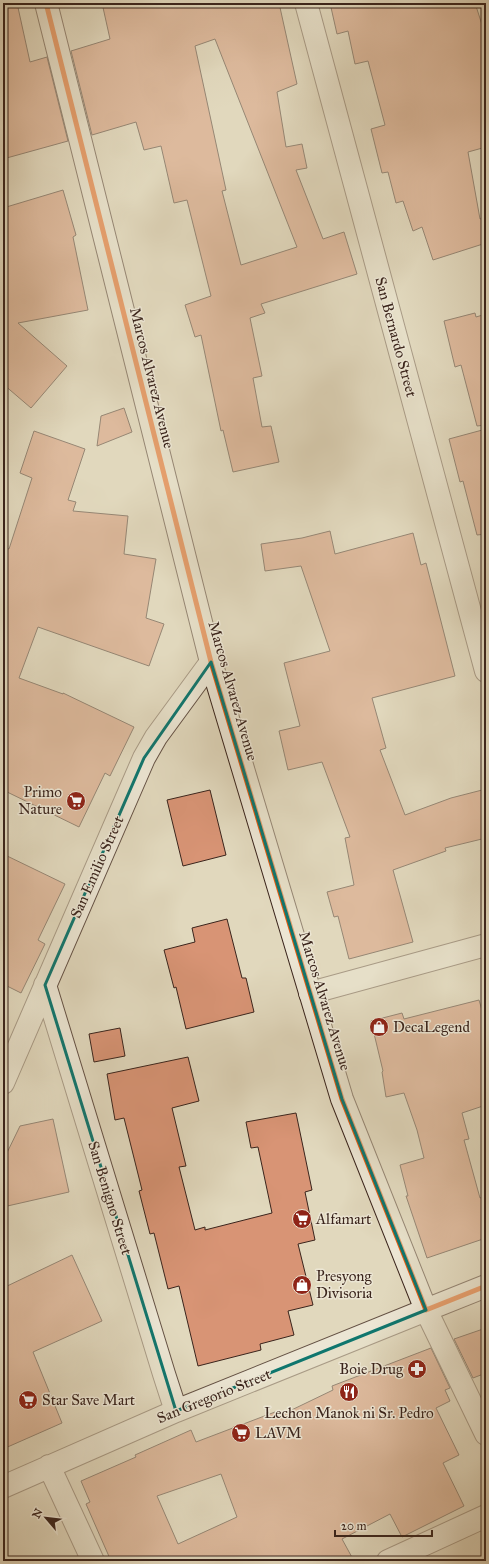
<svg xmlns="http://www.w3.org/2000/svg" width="489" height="1564" viewBox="0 0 489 1564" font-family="'IM FELL Great Primer',serif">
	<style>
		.building { fill: #d89475; stroke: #3a241c; fill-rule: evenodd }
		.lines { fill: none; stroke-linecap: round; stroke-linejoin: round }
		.street-casing { stroke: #645144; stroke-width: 24 }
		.secondary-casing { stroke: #3a241c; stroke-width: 24 }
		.street { stroke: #ece6d4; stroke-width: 22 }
		.secondary { stroke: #ece6d4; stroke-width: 22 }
		.cycleway-casing { stroke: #ece6d4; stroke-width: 8 }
		.cycleway { stroke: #e8590c; stroke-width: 5 }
		.marked { fill: none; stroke: #0f766e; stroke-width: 3; stroke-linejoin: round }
		.labels { text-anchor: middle; stroke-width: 3; stroke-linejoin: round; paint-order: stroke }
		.street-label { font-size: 15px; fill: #3a241c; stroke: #ece6d4 }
		.poi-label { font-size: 15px; fill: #3a241c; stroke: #ece6d4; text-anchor: start }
	</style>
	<rect width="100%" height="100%" fill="#e1d8bd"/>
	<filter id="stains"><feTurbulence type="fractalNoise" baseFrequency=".005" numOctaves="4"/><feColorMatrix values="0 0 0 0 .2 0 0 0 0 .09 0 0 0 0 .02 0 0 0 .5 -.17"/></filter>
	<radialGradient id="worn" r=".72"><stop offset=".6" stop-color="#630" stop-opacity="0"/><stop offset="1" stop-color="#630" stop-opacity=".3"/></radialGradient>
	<path class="building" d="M3 3H17L30 62 47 57 68 141 3 159Z
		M102 3H279L297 84 277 92 286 147 302 144 307 168 296 170 323 239 344 232 357 274 261 304 265 313 250 318 262 376 253 378 262 427 271 426 279 462 233 472 223 430 221 431 201 335 195 337 185 305 211 296 187 200 174 203 161 146 144 150 136 122 92 135 71 51 110 39ZM215 39 297 247 241 265 222 191 226 190 195 46Z
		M330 3H475L486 37V147L468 152 480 219 486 217V243L433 260 422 227 413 231 403 201 396 203 388 172 382 173 371 129 385 125 368 61 355 64 348 31 337 34Z
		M63 190 76 235 73 237 88 310 18 323 67 366 31 408 3 384V208Z
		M475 313 476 317 486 314V425L477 426 461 365 455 367 444 321Z
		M124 408 132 432 97 446 101 416Z
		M486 429V534L477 535 463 481 460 482 449 439Z
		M34 431 85 449 68 500 76 502 73 511 128 516 124 554 156 559 146 618 164 624 149 666 38 627 19 678 63 694V693L134 727 110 776 105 773 79 827 3 790V547L9 549 32 478 20 473Z
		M330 531 335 554 413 533 421 565 426 563 455 676 372 698 386 748 380 750 405 815 451 798 486 789V838L445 848 446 851 393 870 413 942 349 959 338 916 334 917 327 892 354 885 345 838 350 837 322 762 288 770 279 731 300 726 284 663 330 651 301 566 265 571 261 544 302 538Z
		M210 790 226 855 183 866 167 800Z
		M3 854 65 884 38 940 45 944 21 993 3 984Z
		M227 919 242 978H246L254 1012 186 1029 176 987 174 988 164 950 195 942 192 928Z
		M479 1000 486 1024V1105L462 1113 469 1139 464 1140 480 1198 486 1196V1238L427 1258 406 1196H408L400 1165 424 1158 417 1130 404 1093 386 1097 382 1072 383 1071 371 1021 402 1013 404 1019Z
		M120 1028 125 1056 94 1062 89 1034Z
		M188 1057 199 1101 172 1108 186 1166 179 1167 195 1230 205 1227V1230L272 1213 258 1147 251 1148 246 1122 296 1113 312 1190 305 1192 315 1240 298 1244 313 1305 288 1311 294 1335 260 1344 261 1350 198 1366 179 1286 168 1289 154 1233 150 1234 139 1191 142 1190 124 1118 115 1120 107 1074Z
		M53 1119 69 1192 3 1207V1161L20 1126Z
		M72 1255 102 1321 33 1352 62 1423 3 1449V1288Z
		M486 1328V1373L473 1378 454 1339Z
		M431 1348 450 1388 445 1390 450 1401 436 1408 459 1455 443 1463 464 1506 402 1537 390 1514 342 1539 354 1561H111L86 1504 90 1502 81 1481 136 1457 135 1455 191 1430 196 1442 275 1412 277 1417 333 1390 332 1386ZM221 1474 237 1517 178 1544 157 1496Z"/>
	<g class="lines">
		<defs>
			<path id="street" d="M306 3 486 671
				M45 985 164 1374 176 1411
				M310 993 486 945
				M3 1083 144 758 156 737 211 662
				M49 1466 93 1561
				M3 1487 176 1411 426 1310 486 1434
				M388 1561 486 1516"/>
			<path id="secondary" d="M46 3 211 662 342 1099 426 1310 486 1286"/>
		</defs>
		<use href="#street" class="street-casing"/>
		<use href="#secondary" class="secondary-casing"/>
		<use href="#street" class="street"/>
		<use href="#secondary" class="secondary"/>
		<defs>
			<path id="cycleway" d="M46 3 211 662 342 1099 426 1310 486 1286"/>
		</defs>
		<use href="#cycleway" class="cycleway-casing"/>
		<use href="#cycleway" class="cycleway"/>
	</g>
	<path d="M0 0H489V1564H0ZM211 662 342 1099 426 1310 176 1411 45 985 144 758Z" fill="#e1d8bd" fill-opacity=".55" fill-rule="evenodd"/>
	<path class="marked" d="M211 662 342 1099 426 1310 176 1411 45 985 144 758Z"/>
	<defs>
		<symbol id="supermarket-disc" viewBox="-11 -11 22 22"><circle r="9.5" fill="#8f2418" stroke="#ece6d4"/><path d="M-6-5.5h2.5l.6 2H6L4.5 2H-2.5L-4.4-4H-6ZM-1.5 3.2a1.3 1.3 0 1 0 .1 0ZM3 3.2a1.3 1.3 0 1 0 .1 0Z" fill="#fff"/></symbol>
		<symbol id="shop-disc" viewBox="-11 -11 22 22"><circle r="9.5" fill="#8f2418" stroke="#ece6d4"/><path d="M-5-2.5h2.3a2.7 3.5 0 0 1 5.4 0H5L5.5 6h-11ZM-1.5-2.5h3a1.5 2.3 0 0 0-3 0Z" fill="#fff"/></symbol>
		<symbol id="pharmacy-disc" viewBox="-11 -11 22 22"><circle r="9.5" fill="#8f2418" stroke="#ece6d4"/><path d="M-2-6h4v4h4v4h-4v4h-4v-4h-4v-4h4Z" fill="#fff"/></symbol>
		<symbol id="restaurant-disc" viewBox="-11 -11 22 22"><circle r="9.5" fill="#8f2418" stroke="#ece6d4"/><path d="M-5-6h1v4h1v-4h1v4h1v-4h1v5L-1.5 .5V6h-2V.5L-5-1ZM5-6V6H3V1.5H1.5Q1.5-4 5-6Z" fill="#fff"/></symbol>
	</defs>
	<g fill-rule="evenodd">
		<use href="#supermarket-disc" x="65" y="790" width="22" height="22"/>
		<use href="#shop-disc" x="368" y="1016" width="22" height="22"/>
		<use href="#supermarket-disc" x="291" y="1208" width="22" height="22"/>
		<use href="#shop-disc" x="291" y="1274" width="22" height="22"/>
		<use href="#pharmacy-disc" x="406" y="1358" width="22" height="22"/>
		<use href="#restaurant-disc" x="338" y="1381" width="22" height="22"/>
		<use href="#supermarket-disc" x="17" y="1389" width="22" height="22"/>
		<use href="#supermarket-disc" x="230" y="1422" width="22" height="22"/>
	</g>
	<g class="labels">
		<g class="street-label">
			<text transform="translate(396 337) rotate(75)" y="5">San Bernardo Street</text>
			<text transform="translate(152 378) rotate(76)" y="5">Marcos Alvarez Avenue</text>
			<text transform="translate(233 691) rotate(74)" y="5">Marcos Alvarez Avenue</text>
			<text transform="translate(97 867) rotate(-66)" y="5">San Emilio Street</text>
			<text transform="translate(325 1001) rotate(73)" y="5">Marcos Alvarez Avenue</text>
			<text transform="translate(110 1198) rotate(73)" y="5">San Benigno Street</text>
			<text transform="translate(214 1396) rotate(-22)" y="5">San Gregorio Street</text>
		</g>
		<g class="poi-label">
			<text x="62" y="797" text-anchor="end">Primo<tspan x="62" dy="17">Nature</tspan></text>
			<text x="393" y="1032">DecaLegend</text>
			<text x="316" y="1224">Alfamart</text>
			<text x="316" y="1281">Presyong<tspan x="316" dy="17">Divisoria</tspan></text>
			<text x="403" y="1374" text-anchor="end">Boie Drug</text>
			<text x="42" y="1405">Star Save Mart</text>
			<text x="349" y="1418" text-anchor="middle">Lechon Manok ni Sr. Pedro</text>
			<text x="255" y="1438">LAVM</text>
		</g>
	</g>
	<rect width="489" height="1564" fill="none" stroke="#e1d8bd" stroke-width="16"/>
	<rect x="4" y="4" width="481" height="1556" fill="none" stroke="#3a241c" stroke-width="2"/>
	<rect x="8" y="8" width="473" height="1548" fill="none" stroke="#3a241c"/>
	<g transform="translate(46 1518) rotate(298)" stroke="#ece6d4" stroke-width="3" paint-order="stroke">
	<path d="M0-3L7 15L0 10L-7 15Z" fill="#3a241c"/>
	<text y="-6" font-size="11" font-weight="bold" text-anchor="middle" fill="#3a241c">N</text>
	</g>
	<path d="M335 1530v6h97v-6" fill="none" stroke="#3a241c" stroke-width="2"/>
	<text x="341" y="1530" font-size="12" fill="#3a241c" stroke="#ece6d4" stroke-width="3" paint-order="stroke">20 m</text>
	<rect width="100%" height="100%" filter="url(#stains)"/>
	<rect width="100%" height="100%" fill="url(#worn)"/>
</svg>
